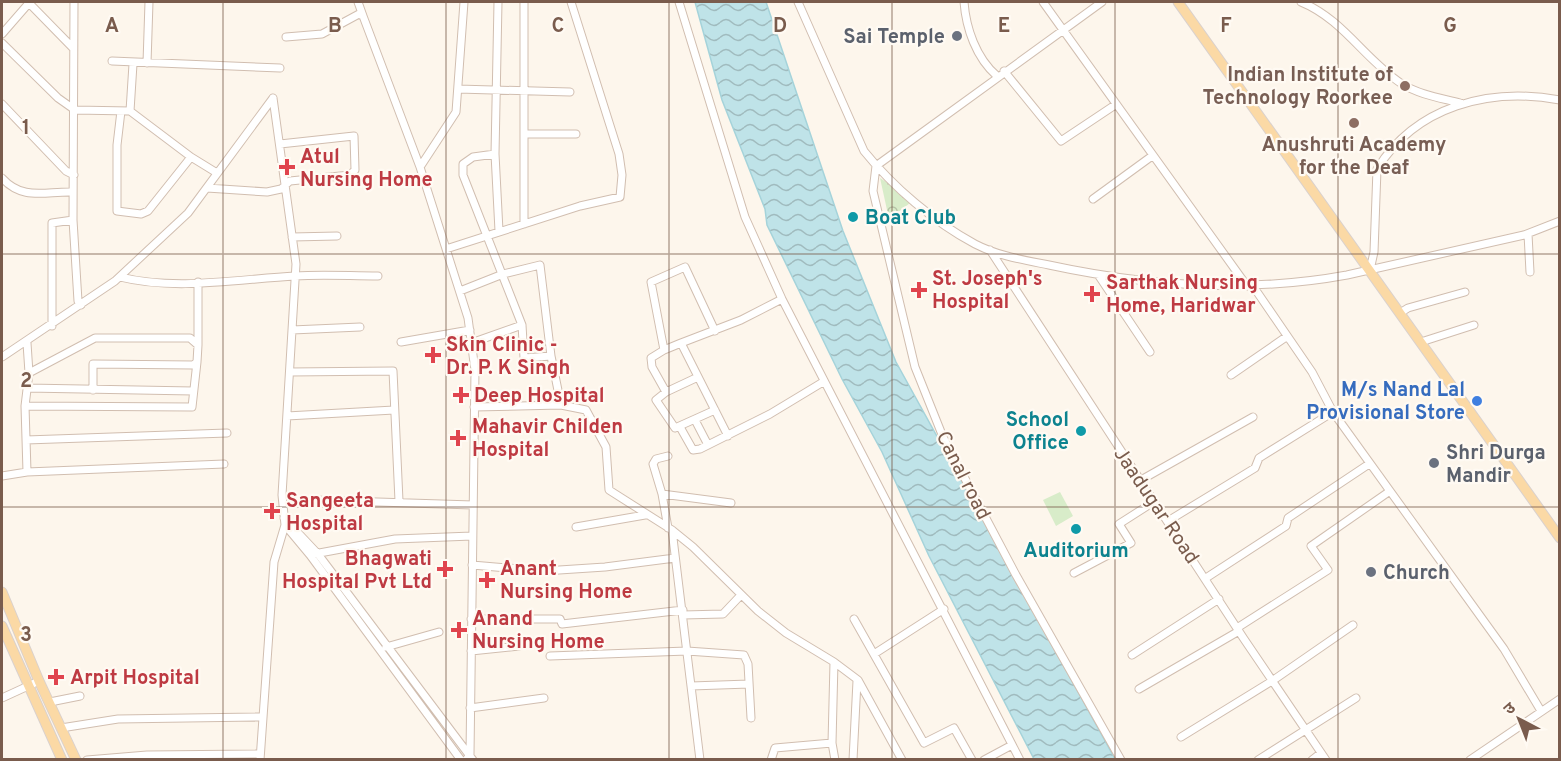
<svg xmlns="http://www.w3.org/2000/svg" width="1561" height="761" viewBox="0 0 1561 761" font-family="Overpass,'Noto Sans Devanagari',sans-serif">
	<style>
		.forest { fill: url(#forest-crowns) }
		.garden { fill: #d8ecc9 }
		.water { fill: url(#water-waves); stroke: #a5d3da; stroke-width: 1.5 }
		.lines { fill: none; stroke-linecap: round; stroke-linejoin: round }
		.minor-casing { stroke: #d1beb0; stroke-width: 9 }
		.major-casing { stroke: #dad1cd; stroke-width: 11 }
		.minor { stroke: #fff; stroke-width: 7 }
		.major { stroke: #fbd9a5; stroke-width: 9 }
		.grid { fill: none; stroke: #7a5c4d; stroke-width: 1.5; stroke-opacity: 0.55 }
		.worship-dot { fill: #6b7280; stroke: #fffaf3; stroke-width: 2 }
		.education-dot { fill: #8d6e63; stroke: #fffaf3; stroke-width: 2 }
		.health-dot { fill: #e0444e; stroke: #fffaf3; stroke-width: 2 }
		.culture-dot { fill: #0f9aa8; stroke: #fffaf3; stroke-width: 2 }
		.shop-dot { fill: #3f7fe0; stroke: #fffaf3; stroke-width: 2 }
		.labels { text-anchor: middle; stroke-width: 4.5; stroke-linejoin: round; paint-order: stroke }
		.worship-label { font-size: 20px; font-weight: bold; fill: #5b616d; stroke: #fffaf3; text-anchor: start }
		.education-label { font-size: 20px; font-weight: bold; fill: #785e54; stroke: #fffaf3; text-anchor: end }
		.health-label { font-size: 20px; font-weight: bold; fill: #be3a42; stroke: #fffaf3; text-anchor: start }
		.culture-label { font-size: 20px; font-weight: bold; fill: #0d838f; stroke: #fffaf3; text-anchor: start }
		.shop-label { font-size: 20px; font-weight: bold; fill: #366cbe; stroke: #fffaf3; text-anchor: end }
		.street-label { font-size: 20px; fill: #7a5c4d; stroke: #fffaf3 }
		.grid-label { font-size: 20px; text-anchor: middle; font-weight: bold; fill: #7a5c4d; stroke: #fffaf3; stroke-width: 4.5; stroke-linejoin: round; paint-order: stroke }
	</style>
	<defs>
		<pattern id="forest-crowns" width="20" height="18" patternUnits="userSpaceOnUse" patternTransform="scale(1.5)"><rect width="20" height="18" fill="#d8ecc9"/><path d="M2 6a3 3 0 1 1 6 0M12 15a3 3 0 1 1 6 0" fill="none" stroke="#b4c2a5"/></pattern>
		<pattern id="water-waves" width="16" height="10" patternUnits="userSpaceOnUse" patternTransform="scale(1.5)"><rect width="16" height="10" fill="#bfe3e8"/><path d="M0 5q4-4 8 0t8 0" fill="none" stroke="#a0bbbe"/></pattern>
	</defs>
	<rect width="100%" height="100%" fill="#fdf6ec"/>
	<path class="forest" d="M880 178 914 200 889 219Z"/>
	<path class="garden" d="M1060 492 1073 516 1056 526 1043 500Z"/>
	<path class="water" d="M695 2H766L843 231 896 362 1115 759H1034L929 556 882 452 842 379 767 225 765 209 722 100Z"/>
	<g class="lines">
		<defs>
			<path id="minor" d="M358 2 363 16
				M464 2 456 112 420 167 468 318 475 370 470 755 466 760
				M498 2 495 154 499 231
				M524 2V224
				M679 2 745 217 782 299 1020 760
				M798 2 864 151C893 187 934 222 975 244 998 256 1024 260 1049 265 1146 286 1249 293 1347 275L1524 235 1560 221
				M964 2C966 28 976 58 997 76
				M1043 2 1247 286
				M1301 2C1343 19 1365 60 1402 84 1420 95 1441 98 1460 103
				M2 34 29 3 73 48
				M286 37 322 34 359 14 363 16 420 167
				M2 43 58 98 75 110 130 111 191 157 217 173
				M112 61 280 68
				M147 63 149 2
				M1004 71 1061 141 1115 105
				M458 89 570 92
				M2 104 66 171 74 175
				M121 111 117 145V211L141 214 148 211 191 157
				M130 111 133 64
				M524 134H576
				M495 154 473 157 463 164V175L522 325
				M876 166 873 191 915 367 943 437 1016 575 1121 760
				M876 166 1102 2
				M2 178C23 201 45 191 73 192
				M207 188 267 192 281 189 290 181 350 175 355 170 354 136 280 144
				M1093 199 1152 156
				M73 220 78 301 81 305
				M1528 234 1530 272
				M292 237 337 236
				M446 249 580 206 620 197 622 175 619 154 571 2
				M990 250 1244 639 1326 760
				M1370 270 1374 252 1377 169C1416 106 1489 87 1560 100
				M1099 276 1150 352
				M120 277C176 291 239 279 295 276 323 274 350 276 378 276
				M198 282V345
				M1253 286 1312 372 1333 412 1504 649 1541 711
				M460 291 503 274 540 265 551 356
				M1400 313 1408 308 1465 292
				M52 326V223L73 220 74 2
				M292 330 360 327
				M401 342 470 330
				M1421 342 1474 325
				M27 343 29 373
				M471 343 522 325 524 358 551 356 561 405 586 410 606 447 609 490 672 530 693 547 758 611 786 633 834 662 832 743 835 760
				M681 343 664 350 651 282 685 267 715 331
				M664 350 651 358 652 367 666 392 698 377
				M2 357 115 281 188 213 273 98
				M290 372 393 371 399 501
				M1231 375 1286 337
				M27 388 193 391
				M666 392 656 400 675 428 715 410
				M25 406 192 407 197 362
				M474 407 561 405
				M287 416 394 410
				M695 420 708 445
				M680 427 693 450 700 449 770 414 823 382
				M728 436 681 343 741 320 782 299
				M26 440 227 433
				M27 472 25 406 29 373 95 338H190L198 345 197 362 193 365 93 364V390
				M2 476 27 472 224 464
				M1141 480 1253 417
				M662 494 653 464 656 459 668 456
				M314 500 473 505
				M284 518 318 554 473 760
				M1168 521 1255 468 1259 458 1333 412
				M285 525 310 555 461 760
				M576 527 645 515
				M668 528 662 494 731 503
				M672 530 700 760
				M314 554 395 539 472 536
				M472 565 544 571 605 567 675 558
				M1074 573 1131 543 1119 524 1155 501
				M1206 578 1286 526 1288 518 1369 464
				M683 615 723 614 741 595
				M471 619H560L562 624 683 610
				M854 619 924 743 954 728 972 760
				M1237 628 1328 570 1311 546 1390 491
				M386 647 439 632
				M471 651 519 646
				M874 654 944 609
				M1132 655 1219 599
				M550 656 687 651 744 655 748 664 751 718
				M834 662 858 680 902 760
				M691 686 749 684
				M1139 689 1239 631
				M2 698 39 681
				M50 702 80 696
				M470 708 544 698
				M61 728 118 719 263 717
				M1181 737 1272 681 1353 625
				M87 760 147 755 260 754
				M260 760 274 562 285 525 282 495 296 264 273 98
				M771 760 775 748 832 743
				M853 760 857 681
				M984 760 1012 745
				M1258 760 1356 698
				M1312 760 1321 753
				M1470 760 1560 699"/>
			<path id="major" d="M1178 2 1560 538
				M2 592 39 681 76 760
				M2 626 62 760"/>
		</defs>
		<use href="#minor" class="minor-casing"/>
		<use href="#major" class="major-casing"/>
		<use href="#minor" class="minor"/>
		<use href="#major" class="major"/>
	</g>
	<path class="grid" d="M223 2V760M446 2V760M669 2V760M892 2V760M1115 2V760M1338 2V760M2 254H1560M2 507H1560"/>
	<g class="worship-dot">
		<circle cx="957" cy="36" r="6"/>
		<circle cx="1434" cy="463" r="6"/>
		<circle cx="1371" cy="572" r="6"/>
	</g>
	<g class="education-dot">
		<circle cx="1405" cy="86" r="6"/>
		<circle cx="1354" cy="123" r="6"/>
	</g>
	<g class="health-dot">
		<path d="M284 158h6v6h6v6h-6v6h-6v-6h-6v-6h6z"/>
		<path d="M916 281h6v6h6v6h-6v6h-6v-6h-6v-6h6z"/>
		<path d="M1089 285h6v6h6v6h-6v6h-6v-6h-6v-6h6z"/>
		<path d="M430 346h6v6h6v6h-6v6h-6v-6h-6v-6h6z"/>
		<path d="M458 386h6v6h6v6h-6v6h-6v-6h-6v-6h6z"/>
		<path d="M455 429h6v6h6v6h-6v6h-6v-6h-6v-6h6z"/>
		<path d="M269 502h6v6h6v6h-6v6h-6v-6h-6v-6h6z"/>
		<path d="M442 560h6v6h6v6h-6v6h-6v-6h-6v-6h6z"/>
		<path d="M484 571h6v6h6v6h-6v6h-6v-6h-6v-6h6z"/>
		<path d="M456 621h6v6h6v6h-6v6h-6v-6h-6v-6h6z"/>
		<path d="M53 668h6v6h6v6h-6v6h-6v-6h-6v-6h6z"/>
	</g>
	<g class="culture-dot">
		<circle cx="853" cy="217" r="6"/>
		<circle cx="1081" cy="431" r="6"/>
		<circle cx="1076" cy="529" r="6"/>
	</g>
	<circle class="shop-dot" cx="1477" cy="401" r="6"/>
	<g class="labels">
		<g class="worship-label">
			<text x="945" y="43" text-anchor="end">Sai Temple</text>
			<text x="1446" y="459">Shri Durga<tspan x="1446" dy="23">Mandir</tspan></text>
			<text x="1383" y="579">Church</text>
		</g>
		<g class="education-label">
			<text x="1393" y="81">Indian Institute of<tspan x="1393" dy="23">Technology Roorkee</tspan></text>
			<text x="1354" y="151" text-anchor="middle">Anushruti Academy<tspan x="1354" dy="23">for the Deaf</tspan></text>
		</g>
		<g class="health-label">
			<text x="300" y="163">Atul<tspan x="300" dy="23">Nursing Home</tspan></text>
			<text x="932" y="285">St. Joseph's<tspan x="932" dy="23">Hospital</tspan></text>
			<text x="1106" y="289">Sarthak Nursing<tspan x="1106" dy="23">Home, Haridwar</tspan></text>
			<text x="446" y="351">Skin Clinic -<tspan x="446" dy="23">Dr. P. K Singh</tspan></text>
			<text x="474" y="402">Deep Hospital</text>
			<text x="472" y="433">Mahavir Childen<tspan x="472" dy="23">Hospital</tspan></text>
			<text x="286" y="507">Sangeeta<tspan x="286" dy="23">Hospital</tspan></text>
			<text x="432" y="565" text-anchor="end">Bhagwati<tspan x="432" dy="23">Hospital Pvt Ltd</tspan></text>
			<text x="500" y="575">Anant<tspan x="500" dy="23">Nursing Home</tspan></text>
			<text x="472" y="625">Anand<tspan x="472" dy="23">Nursing Home</tspan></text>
			<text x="70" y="684">Arpit Hospital</text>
		</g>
		<g class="culture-label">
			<text x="865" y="224">Boat Club</text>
			<text x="1069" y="426" text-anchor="end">School<tspan x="1069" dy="23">Office</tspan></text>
			<text x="1076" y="557" text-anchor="middle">Auditorium</text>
		</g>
		<g class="shop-label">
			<text x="1465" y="396">M/s Nand Lal<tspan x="1465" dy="23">Provisional Store</tspan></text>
		</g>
		<g class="street-label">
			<text transform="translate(964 475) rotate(63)" y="7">Canal road</text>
			<text transform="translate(1157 505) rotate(56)" y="7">Jaadugar Road</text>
		</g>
	</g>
	<g class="grid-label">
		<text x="112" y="32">A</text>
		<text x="335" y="32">B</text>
		<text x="558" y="32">C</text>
		<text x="780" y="32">D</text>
		<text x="1004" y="32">E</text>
		<text x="1226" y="32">F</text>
		<text x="1450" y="32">G</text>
		<text x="26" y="134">1</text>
		<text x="26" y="387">2</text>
		<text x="26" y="641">3</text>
	</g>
	<rect width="1561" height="761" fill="none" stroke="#7a5c4d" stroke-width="6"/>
	<g transform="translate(1519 719) rotate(318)" stroke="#fffaf3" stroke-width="4.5" paint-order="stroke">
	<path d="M0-4.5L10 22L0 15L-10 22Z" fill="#7a5c4d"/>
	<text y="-9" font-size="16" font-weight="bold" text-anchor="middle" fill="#7a5c4d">उ</text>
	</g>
</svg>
